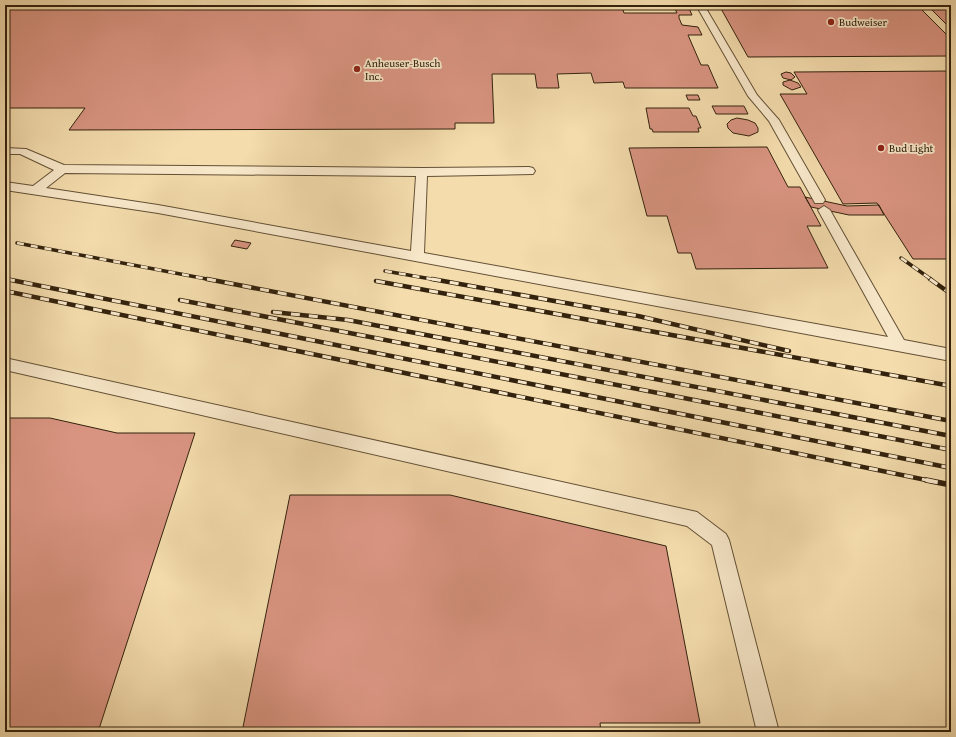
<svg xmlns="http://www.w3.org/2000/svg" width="956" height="737" viewBox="0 0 956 737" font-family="'Gentium Book Plus',serif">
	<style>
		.building { fill: #d99481; stroke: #33220d }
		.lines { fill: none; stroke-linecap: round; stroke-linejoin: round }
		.service-casing { stroke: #635035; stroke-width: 2 }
		.service { fill: #f8e8ca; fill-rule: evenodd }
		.rail-far2-casing { stroke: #33220d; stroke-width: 3.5 }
		.rail-far1-casing { stroke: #33220d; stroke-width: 4.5 }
		.rail-casing { stroke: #33220d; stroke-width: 5.5 }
		.rail-far2 { stroke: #f8e8ca; stroke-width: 2.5; stroke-dasharray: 7; stroke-linecap: butt }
		.rail-far1 { stroke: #f8e8ca; stroke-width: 3; stroke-dasharray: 9; stroke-linecap: butt }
		.rail { stroke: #f8e8ca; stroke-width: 4; stroke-dasharray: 12; stroke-linecap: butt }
		.poi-dot { fill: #8f2418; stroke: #f8e8ca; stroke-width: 1.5 }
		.labels { text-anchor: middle; stroke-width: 3.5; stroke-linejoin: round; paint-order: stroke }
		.far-poi-label { font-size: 11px; fill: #33220d; stroke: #f8e8ca; text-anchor: start }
	</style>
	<rect width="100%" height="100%" fill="#f4dcad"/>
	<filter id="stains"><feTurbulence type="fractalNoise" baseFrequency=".005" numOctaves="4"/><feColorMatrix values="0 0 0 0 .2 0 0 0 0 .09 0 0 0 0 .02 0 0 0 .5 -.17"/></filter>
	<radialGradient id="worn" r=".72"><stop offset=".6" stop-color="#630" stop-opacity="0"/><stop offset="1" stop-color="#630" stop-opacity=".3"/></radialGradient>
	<path class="building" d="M5 5H679L680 6 622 7 624 13H677L674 7 688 6 692 15H679V18L682 25 698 27 702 35H688L701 65H708L718 88H625L623 82 594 83 591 73 557 74 559 88H537L535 74H492L494 123H455V129L69 130 85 108H5Z
		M719 5H917L951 39V56L748 57Z
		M927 5H951V29Z
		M951 71V259H913L877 203 843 204 780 94H807L794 72Z
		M786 72 791 73 795 77 791 80 783 78 781 74Z
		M790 80 798 83 801 87 792 90 783 85V82Z
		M686 95H698L700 100H688Z
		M712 106H744L748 114H716Z
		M646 108H689L693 116H696L701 128H698L699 132H653L652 129H650Z
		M737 118 748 120 755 123 758 128V132L749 136 733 133 728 128 727 124 731 120Z
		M767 147 788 187H800L821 226H807L828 268 696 269 691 253H678L667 216H647L629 148Z
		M805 197 847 206 879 205 884 215H849L811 207Z
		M235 240 251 243 247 249 231 246Z
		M5 418H50L117 433H195L98 732H5Z
		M290 495H450L666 546 700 723H600L601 732H242Z"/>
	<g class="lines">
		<defs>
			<path id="service" d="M696 5H704L757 95 779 120 825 200 823 203H815L769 121 748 96Z
				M5 148 26 149 64 165 422 168 529 167 533 168 535 171 533 174 427 176 424 253 888 337 818 210 824 206 830 210 904 340 951 349V361L158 213 5 190V182L33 186 54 170 20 154H5ZM65 173 416 176 411 251 158 205 46 188Z
				M5 358 697 512 726 534 729 540 779 732H757L712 545 687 526 5 370Z"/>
		</defs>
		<use href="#service" class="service-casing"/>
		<use href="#service" class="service"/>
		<defs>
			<path id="rail-far2" d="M17 243 212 280
				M901 258 932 280
				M385 271 437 280
				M5 279 11 280"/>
			<path id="rail-far1" d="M6 279 951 468
				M207 279 951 421
				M432 279 638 316 789 351
				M930 279 951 294
				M376 281 951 386
				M5 291 931 481
				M180 300 951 450
				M273 312 348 320 951 436"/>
			<path id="rail" d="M926 480 951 485"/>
		</defs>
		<use href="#rail-far2" class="rail-far2-casing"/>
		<use href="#rail-far1" class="rail-far1-casing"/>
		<use href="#rail" class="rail-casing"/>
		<use href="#rail-far2" class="rail-far2"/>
		<use href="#rail-far1" class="rail-far1"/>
		<use href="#rail" class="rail"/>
	</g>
	<g class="poi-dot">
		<circle cx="831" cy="22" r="4"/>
		<circle cx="357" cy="69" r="4"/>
		<circle cx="881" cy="148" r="4"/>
	</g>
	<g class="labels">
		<g class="far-poi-label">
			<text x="839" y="26">Budweiser</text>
			<text x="365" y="67">Anheuser-Busch<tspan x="365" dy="13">Inc.</tspan></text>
			<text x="889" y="152">Bud Light</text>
		</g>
	</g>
	<rect width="956" height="737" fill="none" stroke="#f4dcad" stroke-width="20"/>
	<rect x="6" y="6" width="944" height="725" fill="none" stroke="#33220d" stroke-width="2"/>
	<rect x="10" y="10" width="936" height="717" fill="none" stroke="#33220d"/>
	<rect width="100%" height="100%" filter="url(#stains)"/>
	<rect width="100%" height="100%" fill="url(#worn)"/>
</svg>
